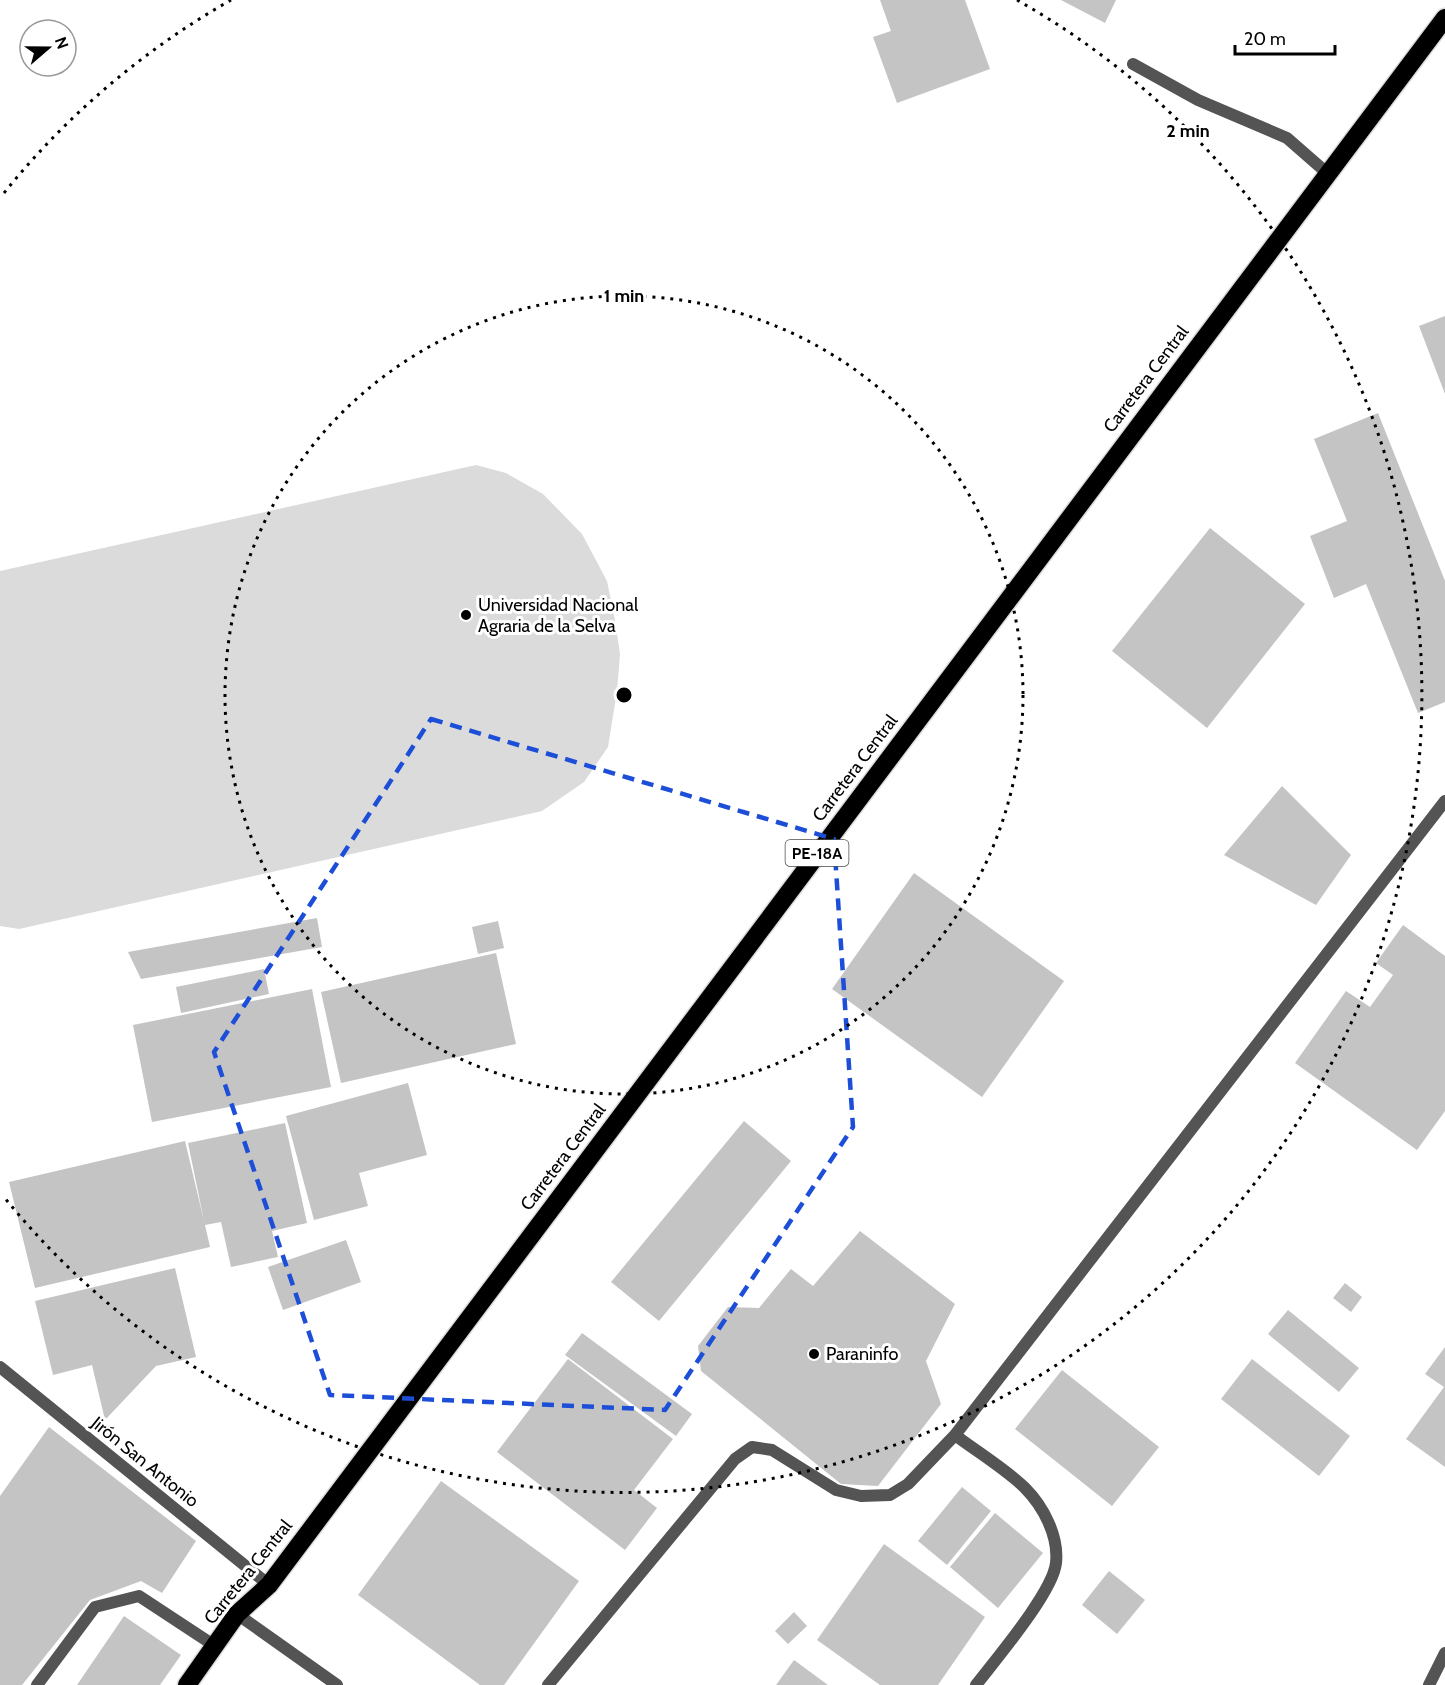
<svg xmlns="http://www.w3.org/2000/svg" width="1445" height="1685" viewBox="0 0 1445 1685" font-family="Cabin,sans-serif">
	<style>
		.green { fill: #dbdbdb }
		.building { fill: #c4c4c4 }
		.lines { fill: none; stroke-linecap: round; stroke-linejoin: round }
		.highway-casing { stroke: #dbdbdb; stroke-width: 21 }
		.lane { stroke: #545454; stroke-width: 12 }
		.street { stroke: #545454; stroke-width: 12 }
		.highway { stroke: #000; stroke-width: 18 }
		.marked { fill: none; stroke: #1d4ed8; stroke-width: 4.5; stroke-dasharray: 12 8; stroke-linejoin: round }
		.ring { fill: none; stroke: #000; stroke-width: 3; stroke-dasharray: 3 6 }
		.poi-dot { fill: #000; stroke: #fff; stroke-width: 2 }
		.labels { text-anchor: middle; stroke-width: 6; stroke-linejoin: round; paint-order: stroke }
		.shield { fill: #fff; stroke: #4c4c4c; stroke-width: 1.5 }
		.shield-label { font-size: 16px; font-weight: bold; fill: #000 }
		.street-label { font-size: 18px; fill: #000; stroke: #fff }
		.poi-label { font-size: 18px; fill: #000; stroke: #fff; text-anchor: start }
		.centre { fill: #000; stroke: #fff; stroke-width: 3 }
		.ring-label { font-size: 18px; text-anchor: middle; font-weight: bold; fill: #000; stroke: #fff; stroke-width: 6; stroke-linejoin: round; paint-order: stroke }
	</style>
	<rect width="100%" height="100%" fill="#fff"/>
	<path class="green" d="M476 465 506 473 543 494 582 534 607 581 615 620 620 654 617 691 608 747 584 782 542 811 19 929 0 926V571Z"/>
	<path class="building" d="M880 0H965L990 69 897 103 873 37 891 31Z
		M1061 0H1116L1105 23Z
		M1445 316V394L1419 326Z
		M1378 413 1445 581V702L1418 713 1366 584 1334 598 1310 536 1347 521 1314 439Z
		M1210 528 1305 604 1207 728 1112 651Z
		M1282 786 1351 855 1316 905 1224 855Z
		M914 873 1064 981 982 1097 832 989Z
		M317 918 322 947 141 979 128 952Z
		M498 921 504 948 478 954 472 927Z
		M1403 925 1445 956V1111L1417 1150 1295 1063 1346 991 1370 1007 1393 975 1376 963Z
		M496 953 516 1044 341 1083 321 992Z
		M264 969 269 994 181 1013 176 987Z
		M312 989 331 1087 152 1122 133 1025Z
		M408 1083 427 1155 359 1173 368 1206 314 1220 286 1116Z
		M744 1121 791 1161 659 1321 611 1282Z
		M285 1123 307 1223 272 1231 278 1257 231 1267 221 1222 205 1225 210 1247 35 1288 9 1182 185 1141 204 1221 188 1143Z
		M860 1231 955 1304 926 1361 941 1404 878 1486 841 1484 701 1371 698 1346 728 1307 759 1308 791 1269 813 1286Z
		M346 1240 361 1282 283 1310 268 1267Z
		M175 1268 196 1357 156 1366 105 1420 92 1365 53 1375 35 1301Z
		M1345 1283 1362 1297 1351 1312 1333 1298Z
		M1288 1310 1359 1368 1339 1392 1268 1334Z
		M582 1333 692 1414 676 1436 565 1355Z
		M1445 1347V1467L1406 1439 1444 1387 1425 1374Z
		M568 1359 673 1439 634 1490 657 1508 625 1550 497 1452Z
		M1252 1359 1350 1436 1319 1476 1221 1399Z
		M1062 1370 1159 1447 1112 1506 1015 1429Z
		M49 1427 196 1541 162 1593 141 1581 90 1600 22 1685H0V1496Z
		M441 1481 579 1581 504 1685H480L358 1595Z
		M962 1487 991 1511 947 1565 918 1541Z
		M995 1513 1043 1553 998 1608 950 1567Z
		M884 1544 985 1617 938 1685H880L817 1640Z
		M1109 1571 1145 1600 1117 1634 1082 1605Z
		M794 1612 807 1626 788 1644 775 1631Z
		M124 1616 181 1655 160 1685H77Z
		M794 1660 828 1685H776Z"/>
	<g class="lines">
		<defs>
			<path id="highway" d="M187 1685 237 1614 269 1585 1445 18"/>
		</defs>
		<use href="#highway" class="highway-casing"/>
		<path class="lane" d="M1133 64 1198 100 1287 138 1327 173
			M955 1435C976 1451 1007 1470 1025 1488 1043 1506 1059 1536 1056 1563 1053 1592 996 1659 976 1685
			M237 1614 337 1685
			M37 1685 95 1607 139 1596 215 1646
			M548 1685 735 1459 752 1447 772 1450 836 1490 861 1496 890 1495 908 1484 955 1435 1445 801
			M1429 1685 1445 1653"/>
		<path class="street" d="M0 1367 269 1585"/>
		<use href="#highway" class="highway"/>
	</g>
	<path class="marked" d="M431 719 834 839 853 1127 665 1410 330 1395 214 1052Z"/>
	<g class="ring">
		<circle cx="624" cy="695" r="399"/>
		<path d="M4 193A798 798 0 0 1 231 0M1017 0A798 798 0 1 1 4 1197"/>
	</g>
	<g class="poi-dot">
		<circle cx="466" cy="615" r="6"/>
		<circle cx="814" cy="1354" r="6"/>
	</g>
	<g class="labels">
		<rect class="shield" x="785.5" y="840" width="63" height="26" rx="4.5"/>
		<g class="shield-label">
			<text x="817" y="859">PE-18A</text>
		</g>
		<g class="street-label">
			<text transform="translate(1146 379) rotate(-53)" y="6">Carretera Central</text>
			<text transform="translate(855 768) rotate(-53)" y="6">Carretera Central</text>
			<text transform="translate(563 1157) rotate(-53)" y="6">Carretera Central</text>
			<text transform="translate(145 1462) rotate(39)" y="6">Jirón San Antonio</text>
			<text transform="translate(248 1572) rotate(-51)" y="6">Carretera Central</text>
		</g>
		<g class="poi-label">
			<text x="478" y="611">Universidad Nacional<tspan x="478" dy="21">Agraria de la Selva</tspan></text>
			<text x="826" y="1360">Paraninfo</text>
		</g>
	</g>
	<circle cx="624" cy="695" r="9" class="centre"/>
	<g class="ring-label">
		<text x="1188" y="137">2 min</text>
		<text x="624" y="302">1 min</text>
	</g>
	<g transform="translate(48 48) rotate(70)"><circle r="28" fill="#ffffff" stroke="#999999" stroke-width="1.5"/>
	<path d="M0-4.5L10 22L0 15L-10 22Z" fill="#000000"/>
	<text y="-9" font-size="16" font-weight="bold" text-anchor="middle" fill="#000000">N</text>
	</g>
	<path d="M1235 45v9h100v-9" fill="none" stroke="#000000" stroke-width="3"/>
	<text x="1244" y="45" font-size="18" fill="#000000" stroke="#ffffff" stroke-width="4.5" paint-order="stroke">20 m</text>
</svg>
